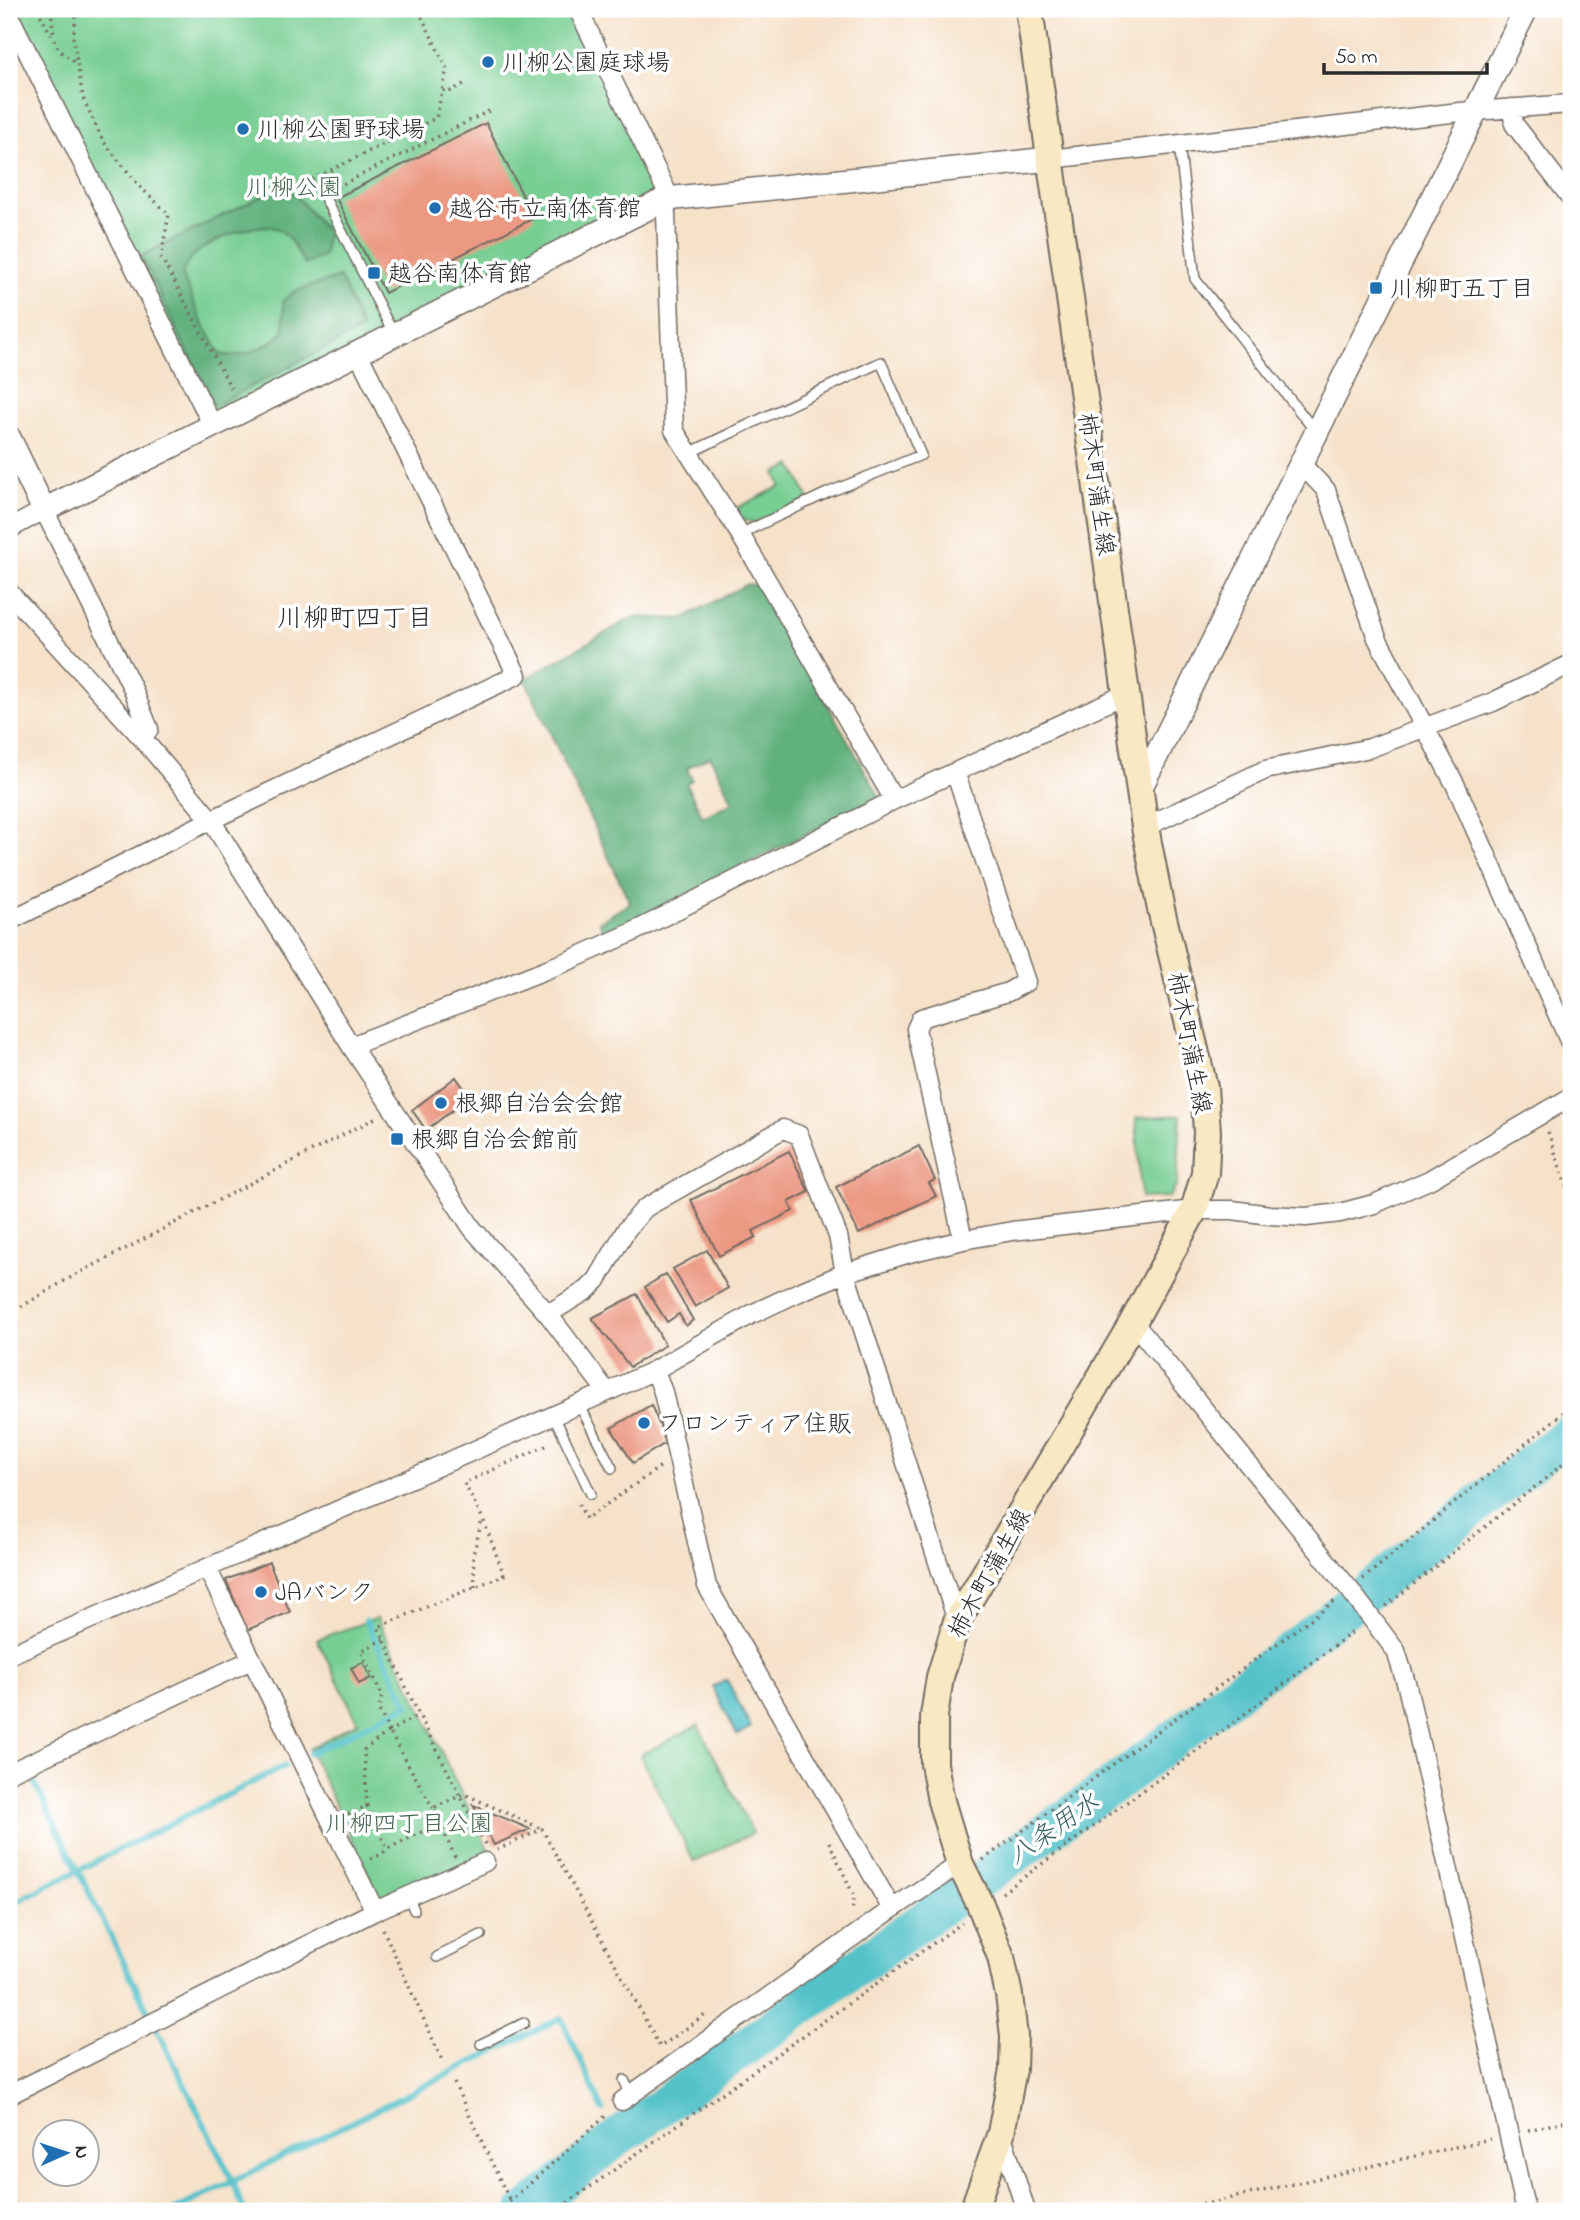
<svg xmlns="http://www.w3.org/2000/svg" width="1580" height="2220" viewBox="0 0 1580 2220" font-family="'Indie Flower','Klee One',sans-serif">
	<style>
		.green { fill: #77ce93; stroke: #517c5f; stroke-width: 2 }
		.forest { fill: #61b17d; stroke: #466e54; stroke-width: 2; fill-rule: evenodd }
		.water { fill: #54c2ca; stroke: #40767a; stroke-width: 2 }
		.lines { fill: none; stroke-linecap: round; stroke-linejoin: round }
		.stream { stroke: #54c2ca; stroke-width: 6 }
		.river { stroke: #54c2ca; stroke-width: 38 }
		.building { fill: #ec9983 }
		.service-casing { stroke: #726b62; stroke-width: 12 }
		.minor-casing { stroke: #726b62; stroke-width: 21 }
		.tertiary-casing { stroke: #726b62; stroke-width: 26 }
		.secondary-casing { stroke: #726b62; stroke-width: 30 }
		.path { stroke: #726b62; stroke-width: 3.5; stroke-dasharray: 2 5; stroke-linecap: butt }
		.service { stroke: #fff; stroke-width: 9 }
		.minor { stroke: #fff; stroke-width: 18 }
		.tertiary { stroke: #fff; stroke-width: 23 }
		.secondary { stroke: #f8e8c3; stroke-width: 26 }
		.poi-dot { fill: #1f6fb2; stroke: #fff; stroke-width: 2.5 }
		.labels { text-anchor: middle; stroke-width: 7; stroke-linejoin: round; paint-order: stroke }
		.poi-label { font-size: 24px; fill: #2b2b2b; stroke: #fff; text-anchor: start }
		.park-label { font-size: 24px; fill: #46644f; stroke: #fff }
		.street-label { font-size: 24px; fill: #2b2b2b; stroke: #fff }
		.neighbourhood-label { font-size: 26px; fill: #2b2b2b; stroke: #fff }
		.water-label { font-size: 26px; font-style: italic; fill: #396063; stroke: #fff }
	</style>
	<rect width="100%" height="100%" fill="#fff"/>
	<filter id="ink" filterUnits="userSpaceOnUse"><feTurbulence type="fractalNoise" baseFrequency=".0143" numOctaves="2"/><feDisplacementMap in="SourceGraphic" scale="14" xChannelSelector="R" yChannelSelector="G"/><feConvolveMatrix kernelMatrix="1 2 1 2 8 2 1 2 1" color-interpolation-filters="sRGB"/></filter>
	<filter id="wash" filterUnits="userSpaceOnUse"><feTurbulence type="fractalNoise" baseFrequency=".00686" numOctaves="4" result="noise"/><feDisplacementMap in="SourceGraphic" scale="28" xChannelSelector="R" yChannelSelector="G"/><feGaussianBlur stdDeviation="1.57" result="paint"/><feColorMatrix in="noise" values="0 0 0 0 0 0 0 0 0 0 0 0 0 0 0 0 0 1.4 0 .05"/><feComposite in="paint" operator="in"/></filter>
	<g filter="url(#wash)">
		<rect width="100%" height="100%" fill="#f6e1c9"/>
		<path class="green" d="M11 9H578L660 190 212 424Z
			M792 465 809 499 757 523 733 518 729 512 781 486 775 473Z
			M1181 1115 1177 1185 1169 1197 1141 1198 1136 1118Z
			M377 1618 490 1853 384 1899 379 1896 309 1749 358 1722 317 1639Z
			M698 1725 753 1833 694 1862 640 1755Z"/>
		<path class="forest" d="M286 184 327 232 324 255 305 265C298 254 291 237 280 230 259 218 205 242 190 259 187 263 184 269 182 273L199 316 220 354C241 360 270 346 284 331L283 301 295 291 340 277 362 329 214 406 141 256Z
			M747 584 760 586 880 797 604 936 599 922 630 903 525 679 633 617 682 619ZM710 756 733 802 703 817 686 784 692 780 687 768Z"/>
		<path class="water" d="M727 1680 751 1727 737 1735 713 1687Z"/>
		<g class="lines">
			<path class="stream" d="M310 1753 408 1705 366 1621
				M9 1782 29 1772 233 2182 244 2211
				M9 1905 285 1766
				M610 2122 616 2139
				M9 2190 19 2211
				M173 2211 561 2018 603 2110"/>
			<path class="river" d="M526 2211 616 2139 1121 1779 1333 1618 1571 1432"/>
		</g>
		<g id="blocks">
			<path class="building" d="M486 123 534 218 385 293 336 198Z
				M456 1077 470 1097 426 1130 412 1110Z
				M919 1146 935 1180 929 1183 936 1196 859 1234 836 1187Z
				M789 1151 809 1192 789 1202 793 1211 753 1231 756 1237 719 1256 691 1200Z
				M707 1250 728 1288 695 1307 673 1269Z
				M666 1274 693 1320 686 1326 679 1314 667 1322 645 1287Z
				M637 1294 665 1345 630 1367 592 1318Z
				M651 1405 667 1442 633 1463 611 1428Z
				M269 1562 290 1612 247 1630 226 1580Z
				M363 1662 371 1678 359 1684 351 1668Z
				M473 1805 530 1829 494 1845Z"/>
		</g>
	</g>
	<g filter="url(#ink)">
		<use href="#blocks" fill-opacity="0" stroke="#726b62" stroke-width="2"/>
		<g class="lines">
			<defs>
				<path id="service" d="M1179 143 1195 279 1315 431
					M323 194 393 333
					M689 453 881 362 921 455 827 493 740 534
					M579 1404 612 1468
					M554 1416 591 1494
					M408 1896 414 1910
					M437 1957 481 1935
					M481 2044 524 2023
					M624 2080 631 2095
					M9 2204 12 2211"/>
				<path id="minor" d="M578 9 665 188 674 430 740 534 894 800
					M9 15 212 424
					M1512 108 1514 124 1571 198
					M1050 159 1460 112 1571 104
					M1300 463 1326 490 1377 638 1456 786 1571 1045
					M9 529 44 510 132 687 149 729 142 738
					M9 592 142 738 211 820 351 1046 472 1228 548 1314 607 1392
					M955 772 1026 982 1008 992 921 1018 916 1029 963 1240
					M1145 827 1265 770 1370 748 1493 702 1571 664
					M9 921 211 820 517 675 358 353
					M351 1046 568 961 631 933 894 800 1126 694
					M548 1314 587 1290 597 1280 626 1230 645 1208 783 1129 799 1135 838 1236 845 1273 957 1621
					M1133 1322 1350 1590 1396 1651 1407 1686 1526 2211
					M655 1370 663 1392 707 1586 892 1909
					M207 1568 375 1911
					M9 1655 607 1392 655 1370 752 1314 799 1292 845 1273 913 1252 963 1240 1012 1231 1194 1210H1232L1270 1215 1306 1217 1340 1213 1374 1204 1429 1180 1571 1097
					M9 1773 251 1660
					M9 2095 375 1911 485 1862
					M622 2101 892 1909 960 1864
					M1001 2133 1026 2211"/>
				<path id="tertiary" d="M9 438 44 510 666 199 1050 159
					M1140 789 1526 9"/>
				<path id="secondary" d="M973 2211 1001 2133 1013 2069 1014 2036 1009 1995 1001 1957 980 1904 960 1864 941 1801 934 1764V1716L940 1677 957 1621 1133 1322 1194 1210 1205 1173 1207 1132 1204 1087 1160 905 1145 827 1029 9"/>
			</defs>
			<use href="#service" class="service-casing"/>
			<use href="#minor" class="minor-casing"/>
			<use href="#tertiary" class="tertiary-casing"/>
			<use href="#secondary" class="secondary-casing"/>
			<path class="path" d="M37 9 60 51 77 64
				M51 9 54 37
				M77 9 73 38 83 98 103 141 140 187 169 214 161 257 233 392
				M443 90 449 92 464 84
				M337 187 491 110
				M293 189 436 118 447 69 418 9
				M1548 1132 1571 1200
				M9 1314 66 1280 377 1117
				M579 1504 586 1519 661 1466
				M1363 1579 1571 1406
				M475 1587 473 1555 482 1520
				M1386 1606 1571 1458
				M384 1639 361 1651 382 1695 379 1710 389 1731 419 1715
				M9 1740 14 1751
				M367 1806 364 1750 389 1731 433 1808
				M348 1815 367 1806 387 1849
				M829 1842 854 1896 852 1913
				M485 1844 419 1715 378 1627 504 1575 483 1519 464 1483 550 1444
				M497 1850 542 1829 660 2047 708 2013
				M455 1857 433 1808 464 1794 542 1829
				M371 1859 382 1854 387 1849 440 1823
				M983 1860 1335 1601
				M1002 1893 1175 1767 1355 1630
				M383 1929 443 2062
				M454 2083 510 2201
				M1528 2130 1571 2120
				M499 2211 608 2114
				M556 2211 962 1923
				M1175 2211 1490 2139"/>
			<use href="#service" class="service"/>
			<use href="#minor" class="minor"/>
			<use href="#tertiary" class="tertiary"/>
			<use href="#secondary" class="secondary"/>
		</g>
	</g>
	<g class="poi-dot">
		<circle cx="488" cy="62" r="7"/>
		<circle cx="243" cy="129" r="7"/>
		<circle cx="435" cy="208" r="7"/>
		<rect x="367" y="266" width="14" height="14" rx="3.5"/>
		<rect x="1369" y="281" width="14" height="14" rx="3.5"/>
		<circle cx="441" cy="1103" r="7"/>
		<rect x="390" y="1132" width="14" height="14" rx="3.5"/>
		<circle cx="644" cy="1423" r="7"/>
		<circle cx="261" cy="1592" r="7"/>
	</g>
	<g class="labels">
		<g class="poi-label">
			<text x="502" y="70">川柳公園庭球場</text>
			<text x="257" y="137">川柳公園野球場</text>
			<text x="449" y="216">越谷市立南体育館</text>
			<text x="388" y="281">越谷南体育館</text>
			<text x="1390" y="296">川柳町五丁目</text>
			<text x="455" y="1111">根郷自治会会館</text>
			<text x="411" y="1147">根郷自治会館前</text>
			<text x="658" y="1431">フロンティア住販</text>
			<text x="275" y="1600">JAバンク</text>
		</g>
		<g class="park-label">
			<text x="294" y="195">川柳公園</text>
			<text x="409" y="1831">川柳四丁目公園</text>
		</g>
		<g class="street-label">
			<text transform="translate(1097 484) rotate(82)" y="8">柿木町蒲生線</text>
			<text transform="translate(1190 1043) rotate(79)" y="8">柿木町蒲生線</text>
			<text transform="translate(989 1573) rotate(-61)" y="8">柿木町蒲生線</text>
		</g>
		<g class="neighbourhood-label">
			<text x="355" y="626">川柳町四丁目</text>
		</g>
		<g class="water-label">
			<text transform="translate(1053 1828) rotate(-35)" y="9">八条用水</text>
		</g>
	</g>
	<rect width="1580" height="2220" fill="none" stroke="#fff" stroke-width="35"/>
	<g transform="translate(66 2153) rotate(87)"><circle r="33" fill="#ffffff" stroke="#aaaaaa" stroke-width="2"/>
	<path d="M0-5L12 26L0 18L-12 26Z" fill="#1f6fb2"/>
	<text y="-10" font-size="19" font-weight="bold" text-anchor="middle" fill="#2b2b2b">N</text>
	</g>
	<path d="M1324 63v10h163v-10" fill="none" stroke="#2b2b2b" stroke-width="3.5"/>
	<text x="1335" y="63" font-size="21" fill="#2b2b2b" stroke="#ffffff" stroke-width="5" paint-order="stroke">50 m</text>
</svg>
